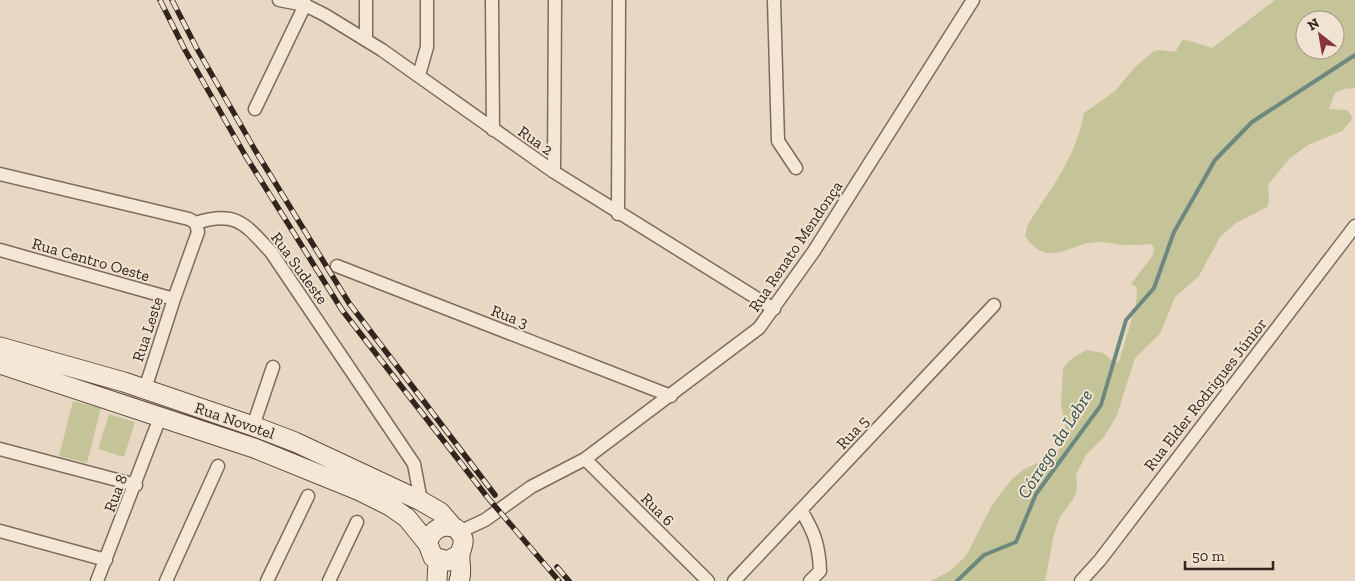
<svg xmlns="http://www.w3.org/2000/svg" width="1355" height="581" viewBox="0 0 1355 581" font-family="'Zilla Slab',serif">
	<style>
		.green { fill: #c5c498; fill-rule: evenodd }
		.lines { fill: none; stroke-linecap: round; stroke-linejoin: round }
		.stream { stroke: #6d887e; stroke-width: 4 }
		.street-casing { stroke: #806a5c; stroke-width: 15 }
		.secondary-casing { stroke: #624c3f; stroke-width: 21 }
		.street { stroke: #f4e7d5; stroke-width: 12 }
		.secondary { stroke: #f4e7d5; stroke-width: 19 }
		.rail-casing { stroke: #32251e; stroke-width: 5.5 }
		.rail { stroke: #f0e3d1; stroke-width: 4; stroke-dasharray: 11; stroke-linecap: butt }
		.labels { text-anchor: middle; stroke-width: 4; stroke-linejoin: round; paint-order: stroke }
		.street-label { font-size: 16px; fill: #32251e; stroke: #f0e3d1 }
		.water-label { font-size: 18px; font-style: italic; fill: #2f5049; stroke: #f0e3d1 }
	</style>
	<rect width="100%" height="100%" fill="#e8d8c3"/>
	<path class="green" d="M1275 0H1355V88L1344 89 1335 93 1329 109 1347 110 1352 117 1351 121 1342 131 1308 145 1289 159 1268 185 1269 200 1267 207 1236 223 1220 237 1199 276 1175 297 1160 334 1135 358 1117 415 1104 437 1086 455 1076 475 1077 488 1074 498 1060 517 1054 534 1045 581H931L950 571 966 556 992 505 1012 479 1023 470 1053 455 1065 444 1067 437 1061 405 1063 368 1070 360 1086 350 1103 353 1115 363 1119 361 1136 305 1137 287 1131 284 1153 255 1154 248 1151 244C1142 245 1132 245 1123 245 1115 245 1108 242 1100 242 1072 240 1049 272 1025 236L1028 224C1052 187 1076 157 1084 113L1115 91 1134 68 1154 51 1160 50 1175 52 1183 39 1212 48ZM1305 20H1335V50H1305Z
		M73 401 101 408 87 463 59 456Z
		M109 414 135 422 124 457 98 449Z"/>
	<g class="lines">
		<path class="stream" d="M957 581 984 555 1016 542 1036 494 1101 405 1126 320 1154 288 1174 232 1215 160 1252 122 1355 55"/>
		<defs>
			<path id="street" d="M279 0 305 5 325 15 382 50 554 172 774 309
				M366 0V40
				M492 0 493 130
				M774 0 778 141 796 168
				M419 75 427 47V0
				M255 109 305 5 304 0
				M554 172 555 0
				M0 174 189 219 196 223
				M618 214 619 0
				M196 223C236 210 245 224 271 252L414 464 421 501
				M0 250 174 299
				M337 266 671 396
				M145 389 174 299 198 232 196 223
				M253 426 273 367
				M0 449 136 485
				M585 459 708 581
				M801 510C814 532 819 544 820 571L810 581
				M0 531 106 560
				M459 532 485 520 531 487 585 459 759 328 814 251 973 0
				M97 581 161 415
				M166 581 218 466
				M267 581 308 496
				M329 581 357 522
				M734 581 994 305
				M1081 581 1100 560 1355 226"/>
			<path id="secondary" d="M0 347 124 382 253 426 295 442 421 501 440 512 453 527
				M0 364 254 448 360 491 390 506 407 518 428 544
				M437 581 438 560
				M459 581C463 571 459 565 460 554 461 549 464 545 463 539 457 518 430 525 428 544L433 557 448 561 460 554"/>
		</defs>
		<use href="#street" class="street-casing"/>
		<use href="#secondary" class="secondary-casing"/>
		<use href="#street" class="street"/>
		<use href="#secondary" class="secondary"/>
		<defs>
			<path id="rail" d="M160 0 185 50 245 155 342 310 488 498 559 581
				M172 0 196 47 255 150 349 303 495 495
				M557 567 569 581"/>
		</defs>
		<use href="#rail" class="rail-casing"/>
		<use href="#rail" class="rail"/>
	</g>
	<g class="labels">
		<g class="street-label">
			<text transform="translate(536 140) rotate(35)" y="6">Rua 2</text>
			<text transform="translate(795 246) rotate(-56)" y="6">Rua Renato Mendonça</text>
			<text transform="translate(91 259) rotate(16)" y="6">Rua Centro Oeste</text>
			<text transform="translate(300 268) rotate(54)" y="6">Rua Sudeste</text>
			<text transform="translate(510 316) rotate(21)" y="6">Rua 3</text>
			<text transform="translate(147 329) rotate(-72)" y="6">Rua Leste</text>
			<text transform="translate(1205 394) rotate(-52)" y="6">Rua Elder Rodrigues Júnior</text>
			<text transform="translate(235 420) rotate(19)" y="6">Rua Novotel</text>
			<text transform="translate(852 432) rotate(-47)" y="6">Rua 5</text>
			<text transform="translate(115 493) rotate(-69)" y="6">Rua 8</text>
			<text transform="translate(658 509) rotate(45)" y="6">Rua 6</text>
		</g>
		<g class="water-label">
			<text transform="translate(1055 444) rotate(-58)" y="6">Córrego da Lebre</text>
		</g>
	</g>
	<g transform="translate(1320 35) rotate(329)"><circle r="24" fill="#f0e3d1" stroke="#a49789"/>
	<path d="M0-4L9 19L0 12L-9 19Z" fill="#88333e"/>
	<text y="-8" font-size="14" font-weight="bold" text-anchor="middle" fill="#32251e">N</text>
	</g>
	<path d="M1185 561v8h88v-8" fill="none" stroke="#32251e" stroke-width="2.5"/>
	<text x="1192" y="561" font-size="15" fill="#32251e" stroke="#f0e3d1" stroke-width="4" paint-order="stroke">50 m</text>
</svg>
